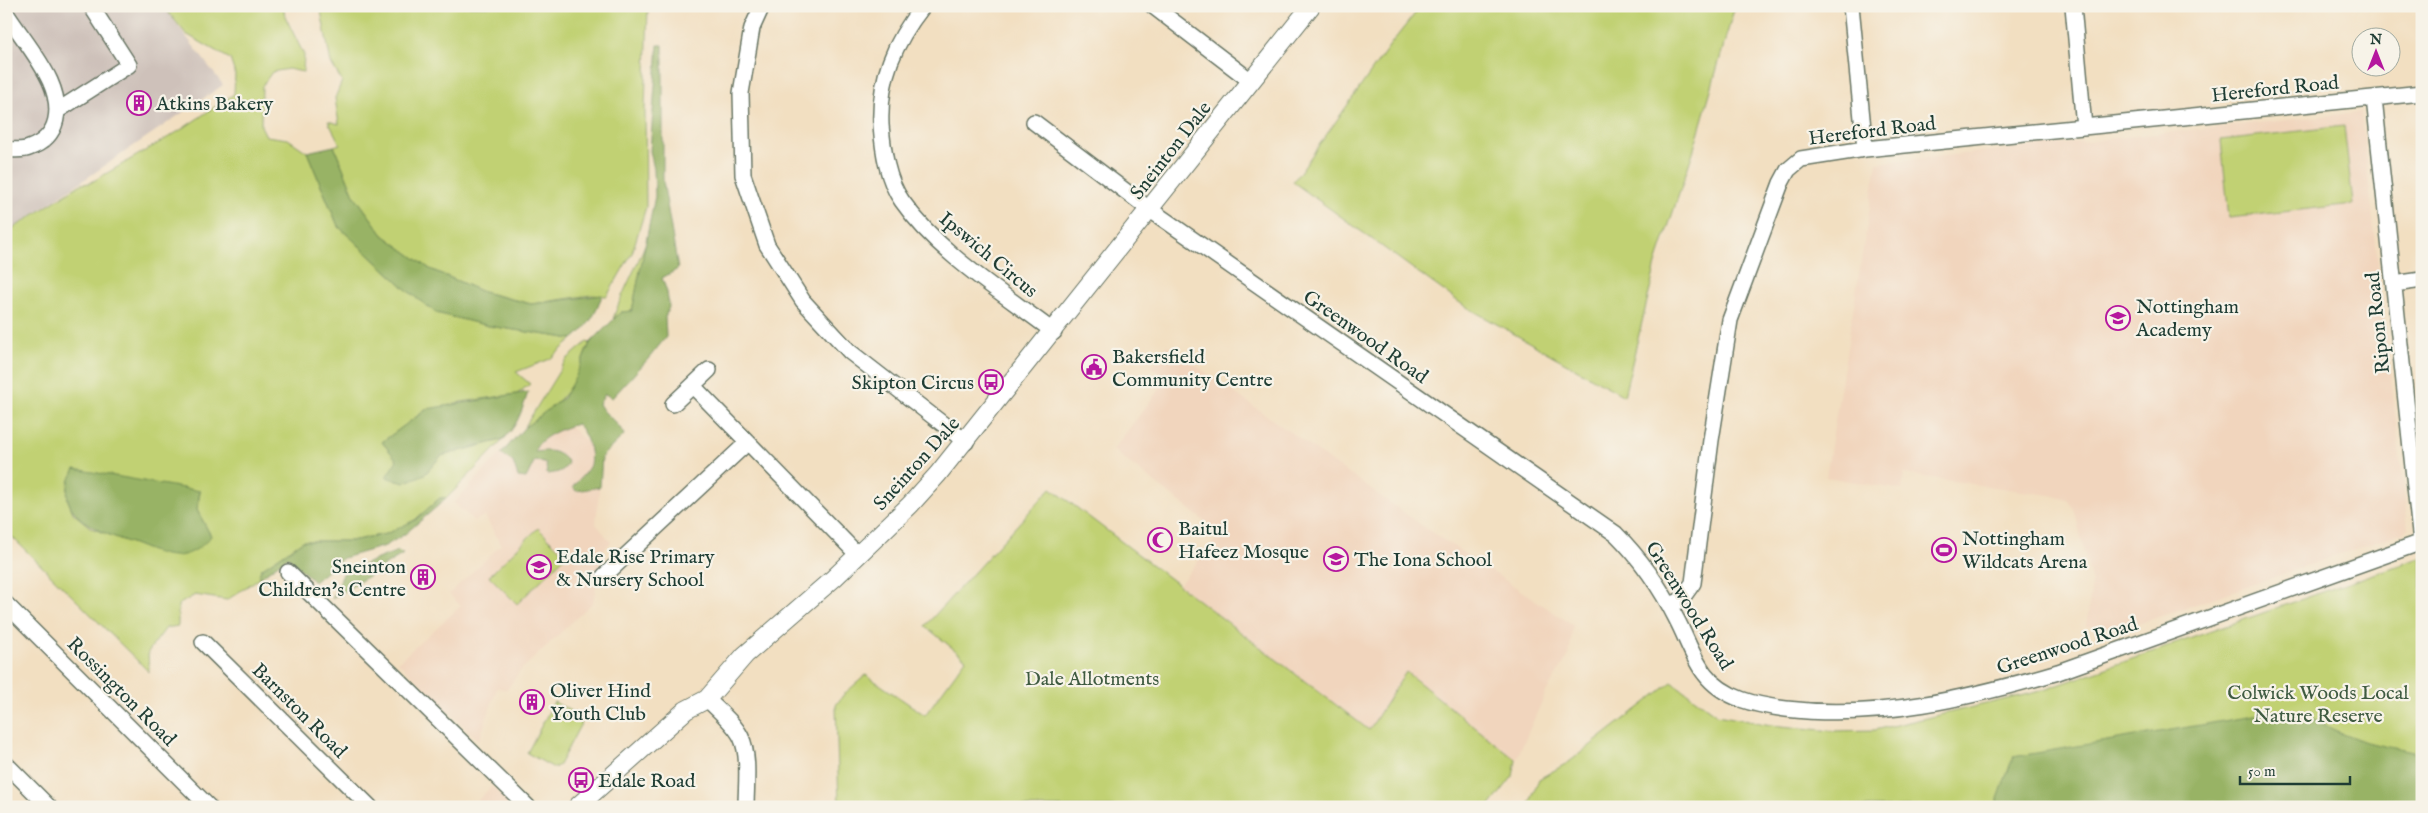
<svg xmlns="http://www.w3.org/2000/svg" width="2428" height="813" viewBox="0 0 2428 813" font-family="'IM FELL English',serif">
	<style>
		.built { fill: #f1d5bd }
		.industrial { fill: #cec1ba }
		.green { fill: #c1d173; stroke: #708754; fill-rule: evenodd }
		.forest { fill: #98b365; stroke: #5c784c }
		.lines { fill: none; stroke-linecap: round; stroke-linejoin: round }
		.minor-casing { stroke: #697665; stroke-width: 18 }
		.tertiary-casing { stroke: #697665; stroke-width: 20 }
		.minor { stroke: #fff; stroke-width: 15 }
		.tertiary { stroke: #fff; stroke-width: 18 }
		.labels { text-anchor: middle; stroke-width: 4.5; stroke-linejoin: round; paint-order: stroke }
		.street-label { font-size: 20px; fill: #1f3d34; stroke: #f7f3e8 }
		.poi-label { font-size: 20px; fill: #1f3d34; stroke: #f7f3e8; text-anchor: start }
		.park-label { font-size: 20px; fill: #3f5b41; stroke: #f7f3e8 }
	</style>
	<rect width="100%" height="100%" fill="#f7f3e8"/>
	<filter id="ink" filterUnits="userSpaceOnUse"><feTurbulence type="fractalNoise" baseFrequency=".02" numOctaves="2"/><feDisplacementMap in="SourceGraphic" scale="10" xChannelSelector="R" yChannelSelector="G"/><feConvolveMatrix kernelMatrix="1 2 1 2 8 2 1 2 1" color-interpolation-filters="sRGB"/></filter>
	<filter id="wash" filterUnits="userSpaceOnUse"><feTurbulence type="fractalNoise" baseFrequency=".0096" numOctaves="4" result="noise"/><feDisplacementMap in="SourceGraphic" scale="20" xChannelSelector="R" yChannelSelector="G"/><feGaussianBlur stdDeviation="1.12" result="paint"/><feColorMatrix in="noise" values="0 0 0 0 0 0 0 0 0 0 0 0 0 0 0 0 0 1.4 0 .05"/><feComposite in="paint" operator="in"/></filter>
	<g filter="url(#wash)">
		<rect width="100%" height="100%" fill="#f2dfc1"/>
		<path class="built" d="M2361 112 2408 528 2402 533 2129 627 2086 626 2092 584 2074 509 2067 500 2050 495 1904 474 1902 490 1826 477 1877 163Z
			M1167 345 1424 527 1573 625 1569 655 1546 692 1516 760 1406 672 1370 730 1179 585 1220 533 1113 450 1167 379 1151 367Z
			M542 401 602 456 596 524 611 542 599 554 604 563 599 572 593 602 520 671 507 690 497 688 479 741 398 662 461 606 449 594 501 545 485 516 474 521 454 503 524 428Z
			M492 786 514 807H471Z"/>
		<path class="industrial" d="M6 6H163L223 85 6 233Z"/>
		<path class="green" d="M163 6H283L285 16 304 55 303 72 288 69 272 72 262 86 261 126 266 136 288 139 307 152 338 226 409 292 436 313 489 326 573 339 550 359 516 372 530 384 517 394 461 402 437 409H427L382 442 397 460 425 474 441 456 501 440 507 436 447 498H440L415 520 386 534 351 541H303L261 569 258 579 227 600 195 595 178 605V626L166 628 148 652 149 672 6 531V233L81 184 90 183 179 131 234 94 235 74 230 59 186 34ZM200 491 197 510 211 536 150 550 91 528 73 513 67 498Z
			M320 6H648L645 111 646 207 632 253 607 296 591 295 531 304 483 292 430 269 383 235 354 195 334 146 340 144 328 121 339 124 335 98 342 81 331 63Z
			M1421 6H1735L1693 152 1657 260 1624 396 1463 305 1293 182 1390 45Z
			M2344 126 2353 204 2229 218 2221 140Z
			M646 242 632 311 621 312 613 319C622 292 636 269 646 242Z
			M587 342 590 343C584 353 582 365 577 376 565 399 545 413 524 428L566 360Z
			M1051 488 1369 730 1406 672 1516 760 1513 776 1489 807H839L836 705 844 694 866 675 925 715 966 659 925 626Z
			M538 528 566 556 517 604 489 576Z
			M2422 557V807H1528L1539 779 1569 762 1672 682 1717 715 1771 725 1832 731 1875 730 2041 691Z
			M554 702 584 718 559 765 554 768 527 753Z"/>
		<path class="forest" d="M658 45H663V181L678 269 662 278 667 292 669 307 665 317 666 337 649 358 612 398 605 394 599 404C606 417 619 422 624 435L602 456 600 487 576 491 573 487C577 481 587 472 590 465 593 452 586 432 577 424 565 427 535 439 535 452 551 450 557 450 568 462 565 472 556 473 547 474L546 464 535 460 526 478 518 477 513 462 501 454 524 428 563 398 575 378 590 343 621 312 632 311 655 196 654 169 650 151Z
			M334 146 354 195 383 235 430 269 483 292 531 304 602 295C597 313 588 327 573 339L489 326 436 313 409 292 338 226 307 152Z
			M528 392C523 408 516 431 501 440L441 456 425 474 404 483 386 477 397 460 382 442 427 409Z
			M75 469 200 491 197 510 211 536C202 547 190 556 175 556 161 556 144 548 131 543 98 531 48 514 75 469Z
			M440 498H447L405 534 385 546 343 558 314 582 288 557 258 579 261 569 303 541H351L386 534 415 520Z
			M398 551 403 554 332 599 344 572Z
			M2288 710 2307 714 2334 730 2366 742 2422 754V807H1995L2013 757Z"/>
	</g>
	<g filter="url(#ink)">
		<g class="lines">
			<defs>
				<path id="minor" d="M762 6 752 28 741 93 743 175 767 245 803 301 850 352 966 442
					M923 6C894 43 879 78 881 125 883 150 887 180 902 201 939 254 1003 293 1054 332
					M1153 6 1251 81
					M1851 6 1865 149
					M2073 6 2084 127
					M6 13C20 35 39 57 50 81 62 108 60 137 29 148 23 151 13 149 6 150
					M2374 98 2421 543
					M57 111 129 65 91 6
					M1034 122 1149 209 1616 534C1641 559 1661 588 1677 620 1686 637 1693 659 1705 674 1724 699 1756 705 1786 709 1878 720 1970 698 2058 672L2422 542
					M2394 284 2422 280
					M693 386 858 555
					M673 404 709 370
					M288 572 528 807
					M604 576 747 443
					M6 604 209 807
					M1669 605 1680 601 1693 583 1711 440 1730 320 1781 183 1788 170 1801 159 1865 149 2422 93
					M203 642 370 807
					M707 699C719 711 734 723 741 737 750 756 746 786 746 807
					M6 764 49 807"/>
				<path id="tertiary" d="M577 807 686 710 707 699 745 655 834 578 910 505 938 474 1311 6"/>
			</defs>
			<use href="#minor" class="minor-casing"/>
			<use href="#tertiary" class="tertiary-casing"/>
			<use href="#minor" class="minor"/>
			<use href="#tertiary" class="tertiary"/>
		</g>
	</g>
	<defs>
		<symbol id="building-ring" viewBox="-11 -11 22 22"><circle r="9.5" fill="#f7f3e8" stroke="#b5179e" stroke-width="1.5"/><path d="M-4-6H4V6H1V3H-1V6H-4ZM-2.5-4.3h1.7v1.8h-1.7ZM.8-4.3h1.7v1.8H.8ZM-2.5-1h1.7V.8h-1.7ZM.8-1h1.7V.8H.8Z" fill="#b5179e"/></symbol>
		<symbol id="school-ring" viewBox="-11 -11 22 22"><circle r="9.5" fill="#f7f3e8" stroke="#b5179e" stroke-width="1.5"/><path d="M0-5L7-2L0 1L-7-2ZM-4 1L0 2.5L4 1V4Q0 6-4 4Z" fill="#b5179e"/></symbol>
		<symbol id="civic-ring" viewBox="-11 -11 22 22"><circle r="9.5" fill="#f7f3e8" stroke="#b5179e" stroke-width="1.5"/><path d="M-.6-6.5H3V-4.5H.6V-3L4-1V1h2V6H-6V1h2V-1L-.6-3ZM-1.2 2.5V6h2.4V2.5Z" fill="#b5179e"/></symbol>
		<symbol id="bus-ring" viewBox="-11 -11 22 22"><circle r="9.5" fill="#f7f3e8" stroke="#b5179e" stroke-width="1.5"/><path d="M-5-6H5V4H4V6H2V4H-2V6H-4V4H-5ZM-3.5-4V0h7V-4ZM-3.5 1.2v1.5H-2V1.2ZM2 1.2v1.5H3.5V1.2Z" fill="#b5179e"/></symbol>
		<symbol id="mosque-ring" viewBox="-11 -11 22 22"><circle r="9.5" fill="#f7f3e8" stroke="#b5179e" stroke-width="1.5"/><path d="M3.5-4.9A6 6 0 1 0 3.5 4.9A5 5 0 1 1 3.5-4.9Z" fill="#b5179e"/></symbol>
		<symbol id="stadium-ring" viewBox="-11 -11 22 22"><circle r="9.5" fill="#f7f3e8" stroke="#b5179e" stroke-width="1.5"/><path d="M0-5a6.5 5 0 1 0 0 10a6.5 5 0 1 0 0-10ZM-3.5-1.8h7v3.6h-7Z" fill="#b5179e"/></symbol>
	</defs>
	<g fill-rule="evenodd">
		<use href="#building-ring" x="125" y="89" width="28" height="28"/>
		<use href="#school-ring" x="2104" y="304" width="28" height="28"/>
		<use href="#civic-ring" x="1080" y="353" width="28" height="28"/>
		<use href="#bus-ring" x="977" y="368" width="28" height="28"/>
		<use href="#mosque-ring" x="1146" y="526" width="28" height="28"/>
		<use href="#stadium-ring" x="1930" y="536" width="28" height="28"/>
		<use href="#school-ring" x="1322" y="545" width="28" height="28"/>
		<use href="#school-ring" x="525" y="553" width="28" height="28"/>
		<use href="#building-ring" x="409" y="563" width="28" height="28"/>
		<use href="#building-ring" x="518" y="688" width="28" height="28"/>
		<use href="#bus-ring" x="567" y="766" width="28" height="28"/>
	</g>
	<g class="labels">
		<g class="street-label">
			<text transform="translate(2275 88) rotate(-6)" y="7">Hereford Road</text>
			<text transform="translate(1872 130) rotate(-7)" y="7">Hereford Road</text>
			<text transform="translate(1170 150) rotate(-52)" y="7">Sneinton Dale</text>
			<text transform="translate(989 254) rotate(40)" y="7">Ipswich Circus</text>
			<text transform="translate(2377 323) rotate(-96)" y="7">Ripon Road</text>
			<text transform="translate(1366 336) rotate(35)" y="7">Greenwood Road</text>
			<text transform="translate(916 463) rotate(-48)" y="7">Sneinton Dale</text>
			<text transform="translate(1690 605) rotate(58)" y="7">Greenwood Road</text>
			<text transform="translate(2067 645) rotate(-18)" y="7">Greenwood Road</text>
			<text transform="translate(122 691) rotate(45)" y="7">Rossington Road</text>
			<text transform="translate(300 710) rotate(45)" y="7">Barnston Road</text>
		</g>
		<g class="poi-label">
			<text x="156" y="110">Atkins Bakery</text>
			<text x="2136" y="313">Nottingham<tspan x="2136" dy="23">Academy</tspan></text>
			<text x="1112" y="363">Bakersfield<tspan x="1112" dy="23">Community Centre</tspan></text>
			<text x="974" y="389" text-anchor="end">Skipton Circus</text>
			<text x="1178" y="535">Baitul<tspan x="1178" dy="23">Hafeez Mosque</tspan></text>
			<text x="1962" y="545">Nottingham<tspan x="1962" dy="23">Wildcats Arena</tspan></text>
			<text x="556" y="563">Edale Rise Primary<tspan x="556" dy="23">&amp; Nursery School</tspan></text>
			<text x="1354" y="566">The Iona School</text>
			<text x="406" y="573" text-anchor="end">Sneinton<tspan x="406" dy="23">Children's Centre</tspan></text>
			<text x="550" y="697">Oliver Hind<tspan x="550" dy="23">Youth Club</tspan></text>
			<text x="598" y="787">Edale Road</text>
		</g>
		<g class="park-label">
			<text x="1092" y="685">Dale Allotments</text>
			<text x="2318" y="699">Colwick Woods Local<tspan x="2318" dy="23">Nature Reserve</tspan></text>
		</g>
	</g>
	<rect width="2428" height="813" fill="none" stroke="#f7f3e8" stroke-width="25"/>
	<g transform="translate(2376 52)"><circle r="24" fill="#f7f3e8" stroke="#a1aaa0"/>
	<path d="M0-4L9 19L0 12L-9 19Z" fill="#b5179e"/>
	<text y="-8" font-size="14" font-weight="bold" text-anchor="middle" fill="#1f3d34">N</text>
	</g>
	<path d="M2240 776v8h110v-8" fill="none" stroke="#1f3d34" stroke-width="2.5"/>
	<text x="2248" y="776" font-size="15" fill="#1f3d34" stroke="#f7f3e8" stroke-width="4" paint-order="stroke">50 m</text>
</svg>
